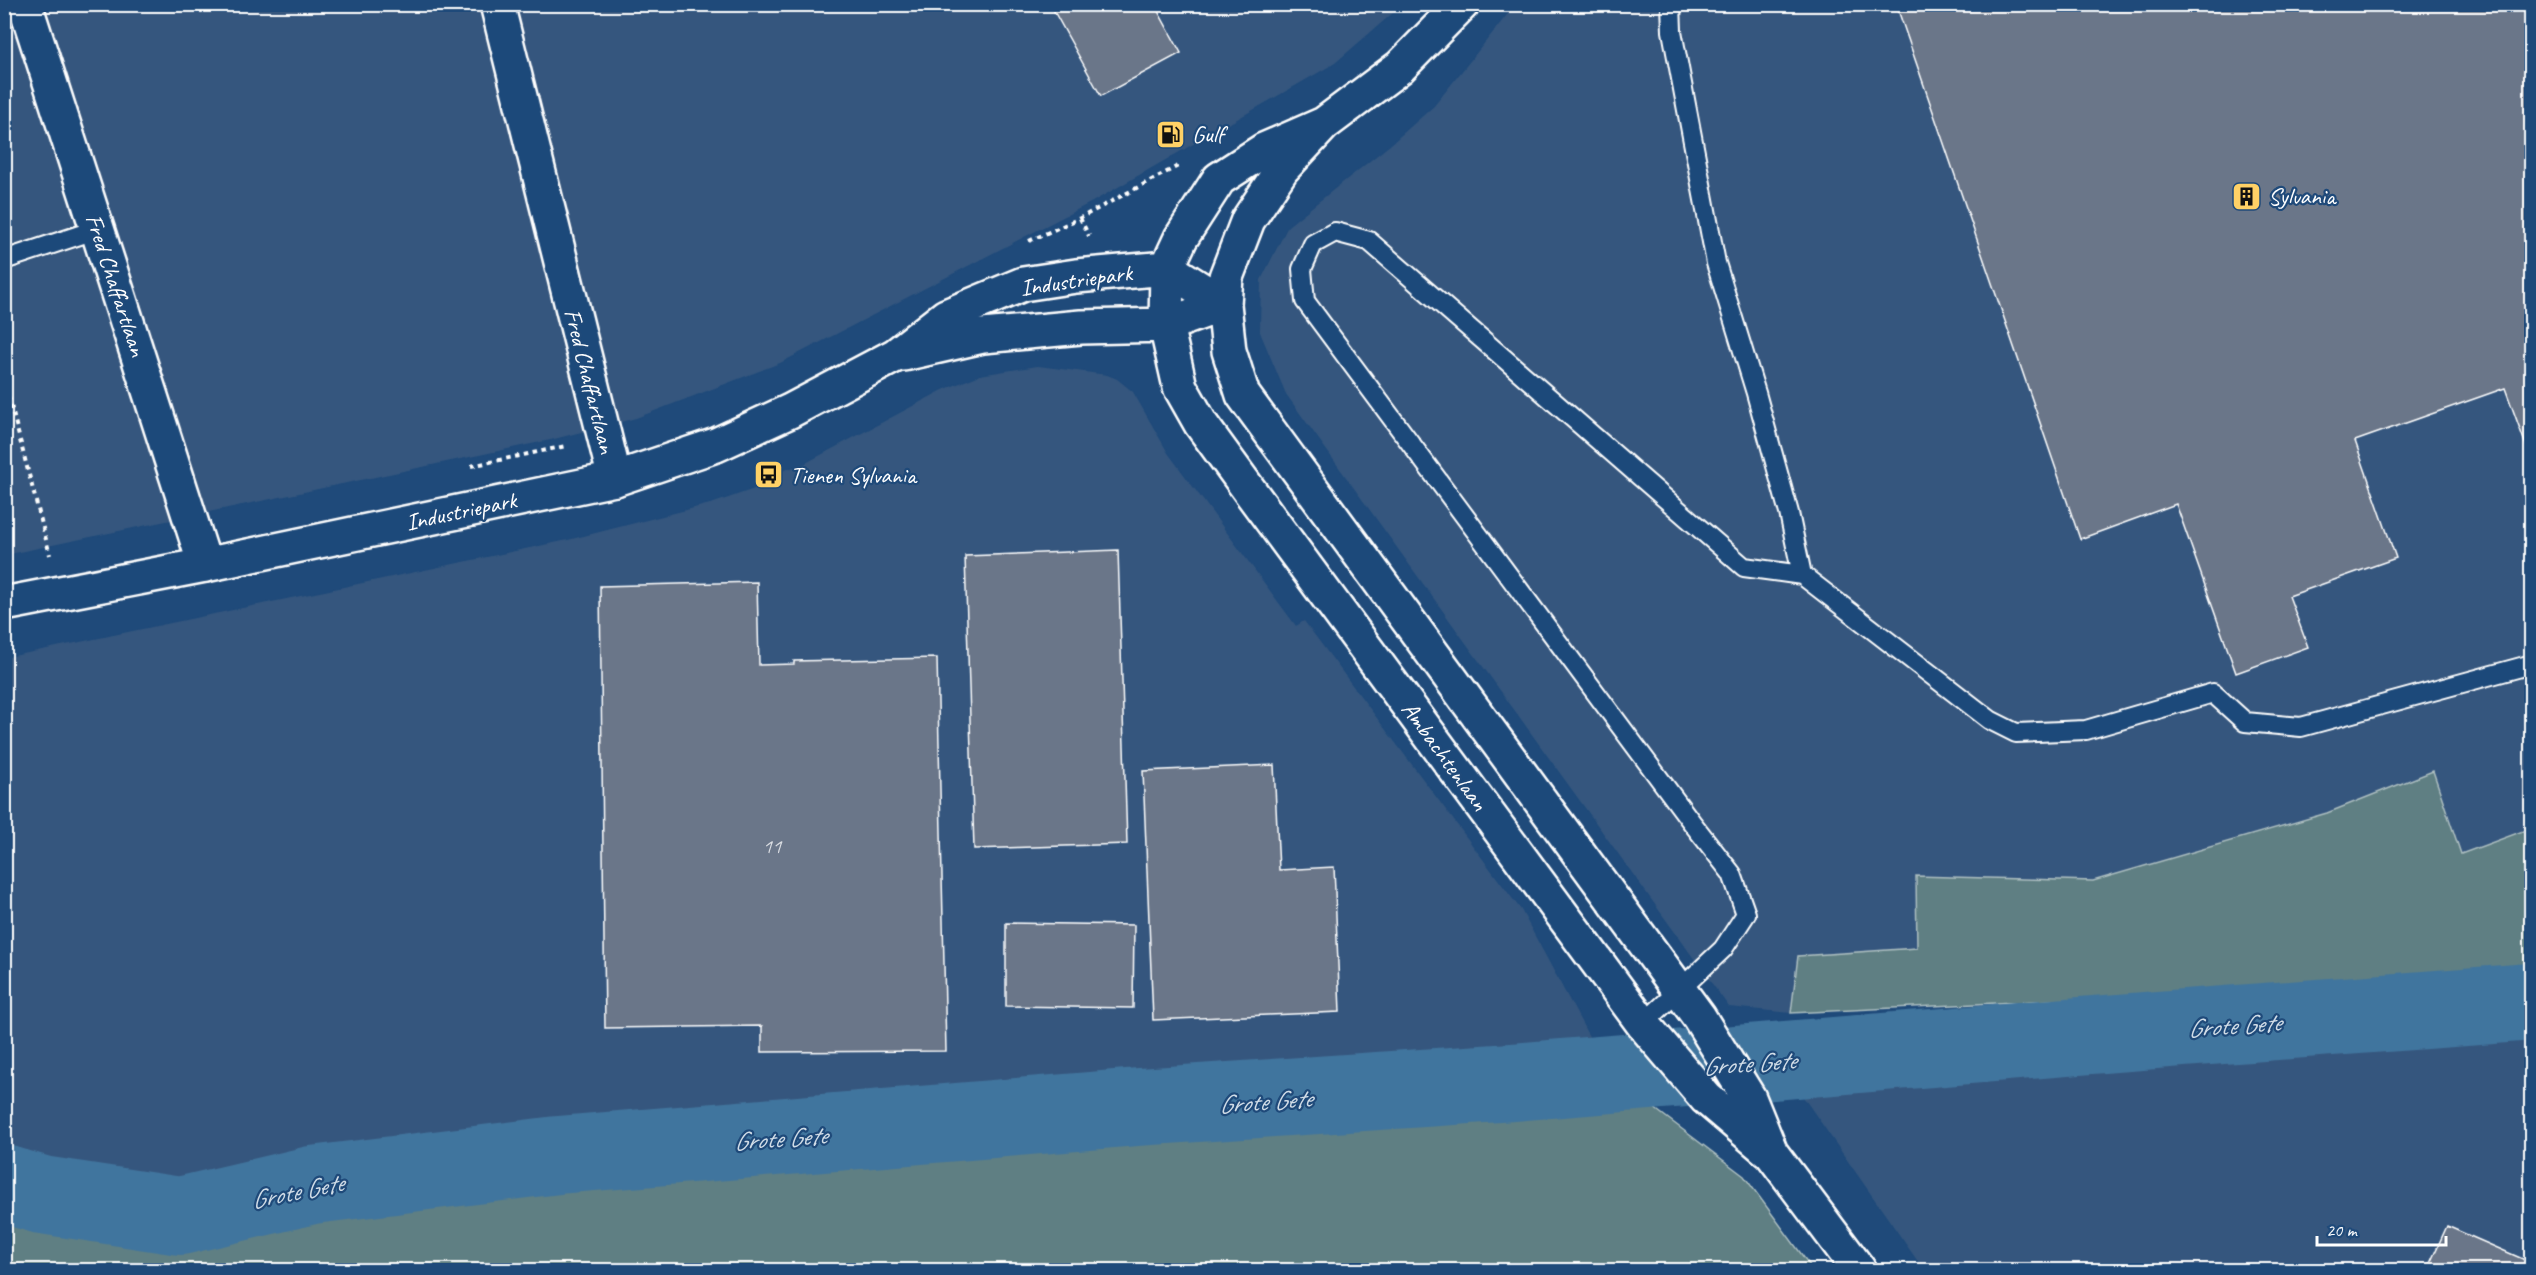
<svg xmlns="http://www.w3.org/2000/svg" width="2536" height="1275" viewBox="0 0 2536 1275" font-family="Caveat,sans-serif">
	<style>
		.built { fill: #36577e }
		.green { fill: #5e7f83; stroke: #aebfc1; stroke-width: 1.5 }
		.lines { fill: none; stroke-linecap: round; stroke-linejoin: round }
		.river { stroke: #41759e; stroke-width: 78 }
		.building { fill: #6a7689; stroke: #fff; stroke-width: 1.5 }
		.service-casing { stroke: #fff; stroke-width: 22 }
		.minor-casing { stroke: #fff; stroke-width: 38 }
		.tertiary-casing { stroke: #fff; stroke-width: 38 }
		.path { stroke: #fff; stroke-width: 4; stroke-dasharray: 4.5 4.5; stroke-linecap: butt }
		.service { stroke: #1f4a7a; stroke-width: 18 }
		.minor { stroke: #1f4a7a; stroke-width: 33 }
		.tertiary { stroke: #1f4a7a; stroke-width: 33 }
		.labels { text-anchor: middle; stroke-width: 4.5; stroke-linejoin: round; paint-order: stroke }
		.number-label { font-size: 21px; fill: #dadde2 }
		.poi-label { font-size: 24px; fill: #fff; stroke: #1f4a7a; text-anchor: start }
		.street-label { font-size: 24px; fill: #fff; stroke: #1f4a7a }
		.water-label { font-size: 26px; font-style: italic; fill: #d0dce7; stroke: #1f4a7a }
	</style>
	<rect width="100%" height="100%" fill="#1f4a7a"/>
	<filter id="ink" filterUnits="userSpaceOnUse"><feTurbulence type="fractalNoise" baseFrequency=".0167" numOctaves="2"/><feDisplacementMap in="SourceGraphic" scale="12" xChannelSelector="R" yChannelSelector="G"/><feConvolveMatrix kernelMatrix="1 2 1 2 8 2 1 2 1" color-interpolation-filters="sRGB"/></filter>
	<g filter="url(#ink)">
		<path class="built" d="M4 5H1402L1335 63 1092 202 780 363 636 418 550 440 5 555Z
			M1515 5H2531V828L2461 854 2433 771 2327 813 2093 881 1916 876 1917 948 1798 956 1791 1013 1729 1007 1286 394 1260 332 1261 280 1288 226 1390 145 1434 106Z
			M1038 366 1107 375 1117 379 1133 392 1168 453 1296 626 1304 621 1521 910 1609 1074 313 1185 180 1216 42 1195 5 1184 4 658 568 540 714 503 760 487 769 475 804 464 943 390 980 375Z
			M2531 1041V1270H1924L1799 1091Z"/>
		<path class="green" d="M2433 771 2461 854 2531 828V969L2321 987 1791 1013 1798 956 1917 948 1916 876 2093 881 2327 813Z
			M1609 1074 1744 1176 1813 1270H5V1184L42 1195 180 1216 312 1185 558 1155 1138 1107Z"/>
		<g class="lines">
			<path class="river" d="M4 1184 42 1195 180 1216 312 1185 558 1155 1138 1107 1513 1082 2117 1033 2532 1002"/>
		</g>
		<path class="building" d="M1050 4H1154L1181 53 1101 96Z
			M1896 4H2532V462L2505 388 2355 441 2396 558 2289 596 2308 647 2236 673 2176 504 2080 539Z
			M1118 550 1127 844 974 849 965 556Z
			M757 582 759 665 794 664V661L937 658 946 1051 762 1052V1026L605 1028 600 586Z
			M1274 765 1279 870 1334 867 1340 1012 1153 1020 1143 771Z
			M1006 923 1134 925 1133 1008 1006 1006Z
			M2447 1226 2532 1263V1270H2427Z"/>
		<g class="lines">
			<defs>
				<path id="service" d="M1671 4 1672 31 1716 263 1756 393 1789 513 1802 575
					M4 260 98 229
					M1643 1024 1723 949 1746 914 1732 874 1693 824 1305 301 1302 269 1313 244 1335 232 1369 241 1744 567 1802 575 1990 720 2016 733 2086 730 2213 693 2245 722 2301 727 2532 664"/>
				<path id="minor" d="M25 4 205 565
					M497 4 615 479"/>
				<path id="tertiary" d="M1462 4 1400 67 1324 124 1282 169 1248 220 1226 277 1224 304 1229 351 1243 395 1699 1017 1749 1098 1770 1150
					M1324 124 1264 150 1219 179 1181 238 1167 268 1166 325 1180 387 1201 424 1252 494 1643 1024 1706 1098 1772 1154 1859 1270
					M904 354 983 336 1081 327 1166 325 1224 304
					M4 604 205 565 615 479 716 445 790 411 896 355 946 316 1023 284 1076 276 1167 268 1224 304"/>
			</defs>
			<use href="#service" class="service-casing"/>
			<use href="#minor" class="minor-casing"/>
			<use href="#tertiary" class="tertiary-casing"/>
			<path class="path" d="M1080 218 1089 236
				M1029 241 1080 218 1180 165
				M4 379 50 555
				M471 466 566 446"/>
			<use href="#service" class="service"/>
			<use href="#minor" class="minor"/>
			<use href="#tertiary" class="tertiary"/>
		</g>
	</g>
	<defs>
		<symbol id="fuel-square" viewBox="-11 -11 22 22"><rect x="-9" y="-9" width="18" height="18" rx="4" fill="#ffd166" stroke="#1f4a7a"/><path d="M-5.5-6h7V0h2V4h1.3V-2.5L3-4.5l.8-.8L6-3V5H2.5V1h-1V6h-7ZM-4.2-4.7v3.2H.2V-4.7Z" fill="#111"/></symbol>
		<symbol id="building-square" viewBox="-11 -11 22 22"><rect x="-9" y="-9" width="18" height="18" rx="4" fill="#ffd166" stroke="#1f4a7a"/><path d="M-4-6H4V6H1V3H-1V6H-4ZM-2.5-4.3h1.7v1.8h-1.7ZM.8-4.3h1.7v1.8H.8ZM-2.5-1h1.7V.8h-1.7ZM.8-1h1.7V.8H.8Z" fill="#111"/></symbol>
		<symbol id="bus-square" viewBox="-11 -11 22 22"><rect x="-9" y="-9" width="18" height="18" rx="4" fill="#ffd166" stroke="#1f4a7a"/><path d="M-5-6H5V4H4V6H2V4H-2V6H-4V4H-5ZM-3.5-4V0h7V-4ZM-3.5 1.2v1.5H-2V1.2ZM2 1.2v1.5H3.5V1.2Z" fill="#111"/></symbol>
	</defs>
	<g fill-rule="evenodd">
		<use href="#fuel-square" x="1154" y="118" width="33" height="33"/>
		<use href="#building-square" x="2230" y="180" width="33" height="33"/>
		<use href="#bus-square" x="752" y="458" width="33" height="33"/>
	</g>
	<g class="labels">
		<g class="number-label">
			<text x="772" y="853">11</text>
		</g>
		<g class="poi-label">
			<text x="1192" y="142">Gulf</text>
			<text x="2268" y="204">Sylvania</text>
			<text x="790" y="483">Tienen Sylvania</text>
		</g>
		<g class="street-label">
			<text transform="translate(1076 280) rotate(-8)" y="8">Industriepark</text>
			<text transform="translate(116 285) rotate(72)" y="8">Fred Chaffartlaan</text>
			<text transform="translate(590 381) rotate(76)" y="8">Fred Chaffartlaan</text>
			<text transform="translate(461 511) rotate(-12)" y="8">Industriepark</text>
			<text transform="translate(1445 756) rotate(54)" y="8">Ambachtenlaan</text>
		</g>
		<g class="water-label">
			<text transform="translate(2234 1025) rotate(-4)" y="9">Grote Gete</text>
			<text transform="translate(1749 1063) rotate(-4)" y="9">Grote Gete</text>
			<text transform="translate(1265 1101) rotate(-4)" y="9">Grote Gete</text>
			<text transform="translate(780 1138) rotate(-4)" y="9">Grote Gete</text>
			<text transform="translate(297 1191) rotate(-11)" y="9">Grote Gete</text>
		</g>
	</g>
	<rect width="2536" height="1275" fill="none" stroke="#1f4a7a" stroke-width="24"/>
	<rect x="12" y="12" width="2512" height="1251" fill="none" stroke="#fff" stroke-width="2" filter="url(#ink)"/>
	<path d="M2317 1236v9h129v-9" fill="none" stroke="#ffffff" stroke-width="3"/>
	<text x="2326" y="1236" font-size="18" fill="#ffffff" stroke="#1f4a7a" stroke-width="4.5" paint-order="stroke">20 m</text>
</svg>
